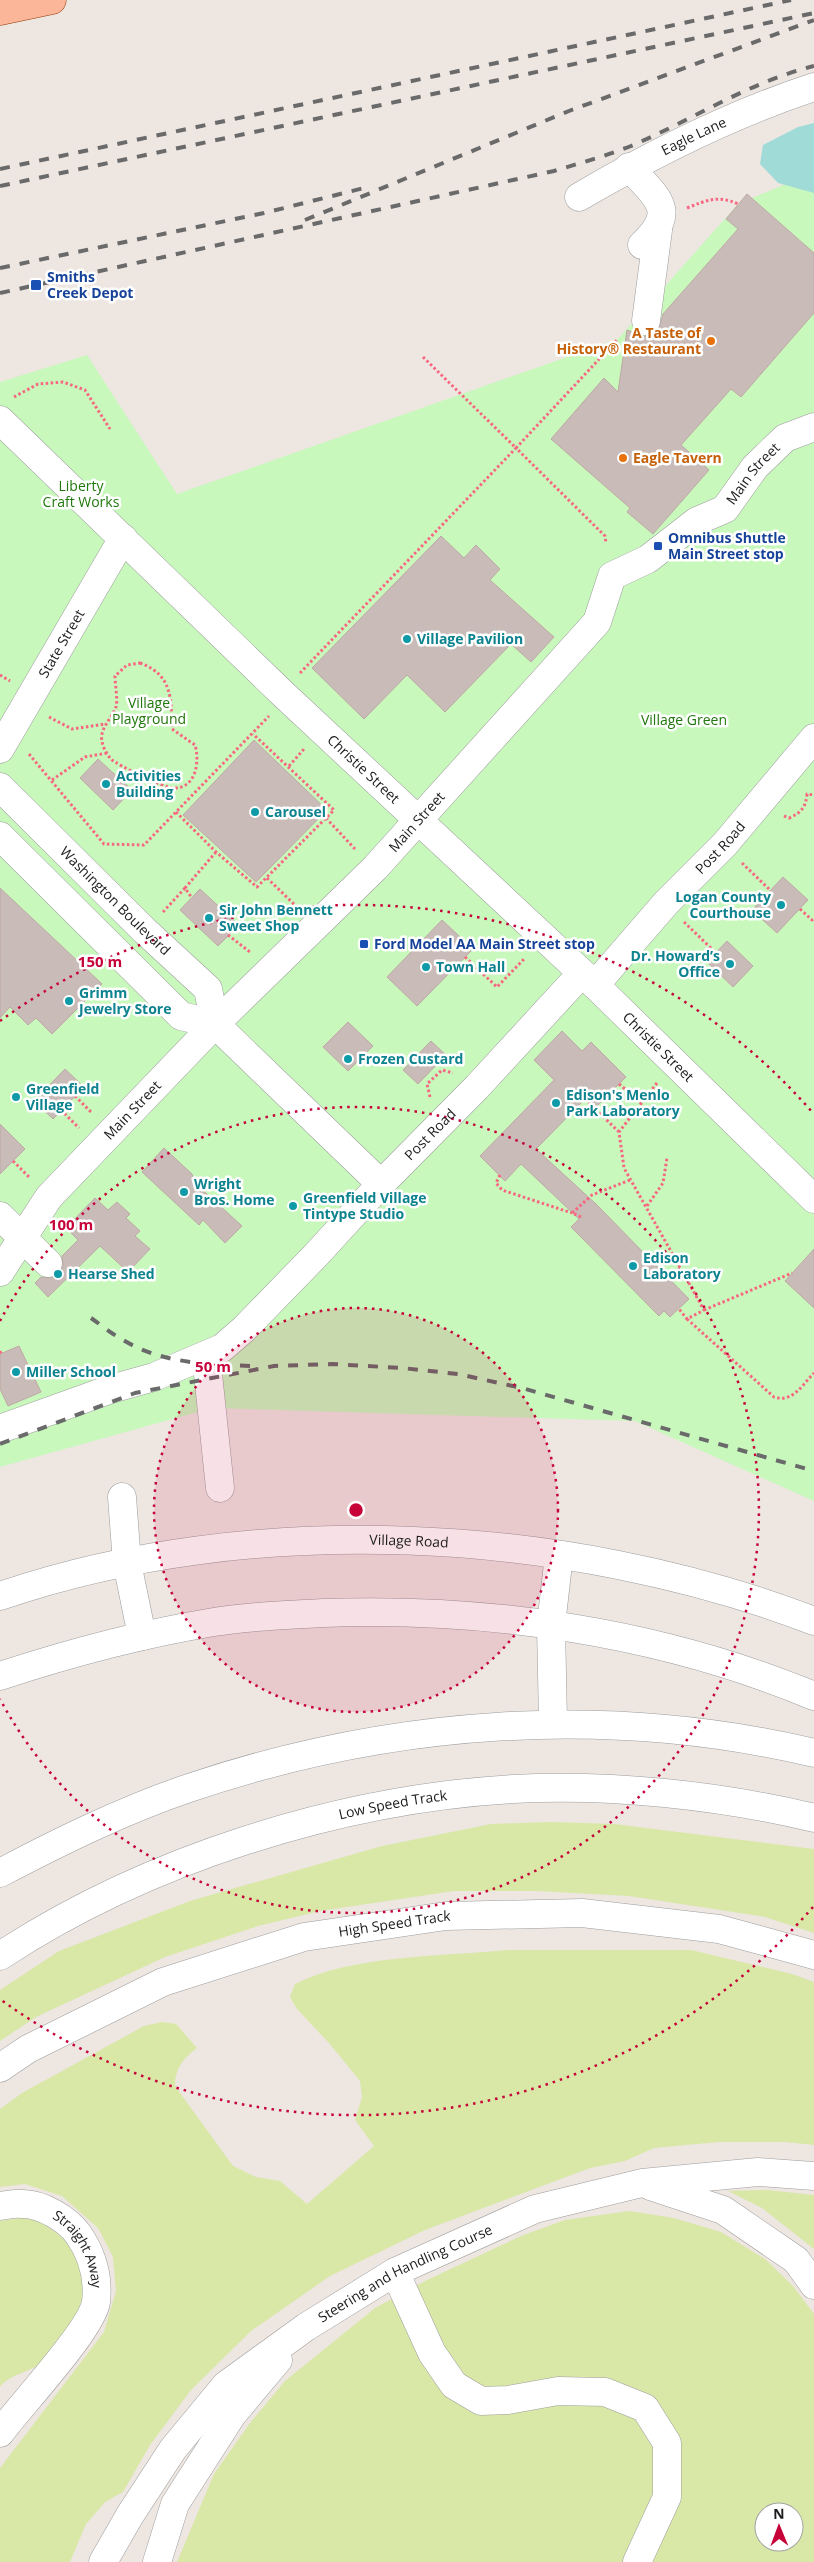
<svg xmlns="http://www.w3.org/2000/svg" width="814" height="2562" viewBox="0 0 814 2562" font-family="'Open Sans',sans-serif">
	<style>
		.grass { fill: #d9e8a7; fill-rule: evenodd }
		.park { fill: #c9f8bd }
		.water { fill: #a1dbd8 }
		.building { fill: #c9bbb8; stroke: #bfa8a4 }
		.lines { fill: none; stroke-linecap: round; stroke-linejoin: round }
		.minor-casing { stroke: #9d9d9d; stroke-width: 29 }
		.major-casing { stroke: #923901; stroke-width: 29 }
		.path { stroke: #f86781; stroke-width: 3; stroke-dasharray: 2.5 2.5; stroke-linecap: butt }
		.minor { stroke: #fff; stroke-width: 28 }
		.major { stroke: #fbb599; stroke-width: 28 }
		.rail { stroke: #6a6a6a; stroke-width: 4; stroke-dasharray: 10 10; stroke-linecap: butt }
		.ring { fill: none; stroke: #c60239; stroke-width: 2.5; stroke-dasharray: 2.5 5 }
		.transit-dot { fill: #1a4fb4; stroke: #fff; stroke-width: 2 }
		.food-dot { fill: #e8710a; stroke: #fff; stroke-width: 2 }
		.culture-dot { fill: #0f9aa8; stroke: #fff; stroke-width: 2 }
		.labels { text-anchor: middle; stroke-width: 5; stroke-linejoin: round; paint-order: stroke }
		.street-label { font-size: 14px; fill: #1c1c1c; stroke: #fff }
		.transit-label { font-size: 14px; font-weight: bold; fill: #164399; stroke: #fff; text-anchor: start }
		.food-label { font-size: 14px; font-weight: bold; fill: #c56008; stroke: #fff; text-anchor: end }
		.park-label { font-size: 14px; fill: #21780c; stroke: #fff }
		.culture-label { font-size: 14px; font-weight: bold; fill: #0d838f; stroke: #fff; text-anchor: start }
		.centre { fill: #c60239; stroke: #fff; stroke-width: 2.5 }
		.ring-label { font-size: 15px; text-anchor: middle; font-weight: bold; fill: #c60239; stroke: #fff; stroke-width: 5; stroke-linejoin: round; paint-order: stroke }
	</style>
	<rect width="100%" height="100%" fill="#ede6e1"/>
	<path class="grass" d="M551 1822 614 1824 814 1849V1933L765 1917 629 1896 536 1891H454L320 1911 258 1926 165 1957 36 2017 0 2041V1990L59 1951 190 1901 382 1846 491 1824Z
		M509 1950H691L792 1974 814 1982V2145L785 2142H719L654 2148 625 2161 590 2168 425 2230 330 2276 251 2331 191 2390 150 2445 123 2492 105 2502 86 2524 70 2562H0V2468L104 2332 116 2291 113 2257 98 2228 62 2196 25 2184 0 2187V2109L22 2093 144 2026 162 2022 176 2024 197 2048C183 2059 175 2068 175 2086L233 2166 256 2177 280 2181 307 2204 374 2146 355 2120 362 2097 360 2081 329 2043 297 2009 290 1997 295 1984C352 1955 445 1956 509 1950Z
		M768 2190 814 2195V2249L762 2208 728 2191Z
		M629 2211 674 2218 721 2232 765 2259 793 2286 814 2314V2562H177L214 2474 250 2423 285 2381 375 2308 427 2280 521 2236 565 2220ZM764 2512H794V2542H764Z
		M26 2217C62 2229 92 2259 83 2301 79 2316 54 2350 42 2362 30 2373 11 2373 0 2387V2221Z"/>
	<path class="park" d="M814 172V1501L635 1421 212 1408 0 1467V382L87 355 177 494 618 339 738 204Z"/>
	<path class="water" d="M814 123V193L778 183 760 164 763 145 798 127Z"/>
	<path class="building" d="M747 194 814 253V313L741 397 731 389 681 445 709 470 653 534 627 512 630 508 551 439 604 378 618 392 627 330 644 336H652L658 331 663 314 738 229 726 219Z
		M441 536 464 558 476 545 500 569 490 580 554 637 531 662 511 644 445 712 407 675 364 719 312 668Z
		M254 740 327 810 256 882 183 815Z
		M98 759 132 790 113 810 80 778Z
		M783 877 808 900 777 933 752 910Z
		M0 888 102 984 52 1034 36 1018 28 1025 10 1007 0 1018Z
		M200 889 239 925 218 946 180 910Z
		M442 920 473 949 417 1006 387 977Z
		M727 941 753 966 733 987 707 962Z
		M348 1022 373 1046 348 1071 323 1047Z
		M562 1031 582 1051 591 1042 626 1077 597 1106 587 1097 536 1149 596 1204 689 1299 670 1317 664 1311 659 1316 571 1227 579 1219 521 1164 505 1181 480 1156 554 1080 534 1060Z
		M431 1041 446 1055 418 1084 403 1070Z
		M65 1069 84 1087 53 1119 34 1101Z
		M0 1124 25 1149 0 1174Z
		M164 1148 192 1174 196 1184 242 1226 225 1243 203 1220 199 1225 142 1172Z
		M95 1198 108 1210 117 1202 130 1214 126 1218 140 1231 135 1236 150 1249 128 1272 100 1246 48 1297 35 1283 41 1277 52 1278 59 1274 63 1266 62 1256 78 1240 66 1228Z
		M814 1249V1308L785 1281Z
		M19 1346 41 1392 8 1406 0 1389V1354Z"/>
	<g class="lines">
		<defs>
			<g id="minor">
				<path d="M629 167C657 198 679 210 642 245"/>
				<path id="s1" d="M579 197C654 153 732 114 814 87"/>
				<path d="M646 321 658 230"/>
				<path id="s2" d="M0 420 282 693 595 985 814 1199"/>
				<path id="s3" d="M0 749 123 538"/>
				<path id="s4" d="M0 787 145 931 208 989 215 1024"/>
				<path d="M0 836 181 1016 215 1024 381 1184"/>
				<path id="s5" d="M595 985 666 903 725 844 814 738"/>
				<path d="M0 1216 48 1263"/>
				<path id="s6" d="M0 1272 49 1197 215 1024 375 868 597 622 612 576 648 559 697 521 725 509 755 467 785 438 814 427"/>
				<path d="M206 1355 220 1488"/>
				<path id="s7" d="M0 1429 111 1389 154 1377 222 1348 244 1329 316 1255 381 1184 477 1087 581 974"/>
				<path d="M122 1497 127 1563 142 1636"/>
				<path id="s8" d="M0 1596C250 1510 568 1526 814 1621"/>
				<path d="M0 1676C70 1653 141 1634 214 1622 250 1616 287 1615 323 1613 489 1607 660 1632 814 1696"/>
				<path d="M553 1723 551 1625 559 1555"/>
				<path d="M0 1873C61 1841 124 1810 189 1788 390 1720 607 1704 814 1753"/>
				<path id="s9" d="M0 1956C146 1860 339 1799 513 1789 611 1784 719 1795 814 1818"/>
				<path id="s10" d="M0 2068 28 2049 163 1982 304 1937 446 1916 582 1913 719 1929 814 1955"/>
				<path d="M650 2186 723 2210 796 2260 814 2285"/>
				<path id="s11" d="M0 2206C7 2205 15 2203 23 2204 42 2204 67 2219 78 2234 92 2254 99 2276 96 2302 92 2329 20 2406 0 2433"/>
				<path d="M395 2272 432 2353 454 2385 481 2401 508 2400 558 2391 605 2392 645 2408 667 2443V2497L637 2562"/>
				<path id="s12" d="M103 2562 130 2515 173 2449 226 2385 306 2327 395 2272 535 2209 642 2183 758 2172 814 2176"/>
				<path d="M157 2562 175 2504 232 2415 278 2360"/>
			</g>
			<path id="major" d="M0 11 52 0"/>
		</defs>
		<use href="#minor" class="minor-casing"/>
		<use href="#major" class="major-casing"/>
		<path class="path" d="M687 208C707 200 718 195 738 204
			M423 357 516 448 618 339
			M14 397 38 384 63 382 85 390 110 429
			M140 663C173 675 171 699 172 729L195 745C200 762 196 789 173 788 164 788 117 765 111 759 108 756 104 749 103 745 97 730 112 719 116 707 118 699 115 685 115 676L127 665Z
			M300 673 516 448 605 536 606 543
			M0 675 10 681
			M49 717 72 729 105 724
			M29 754 104 844 144 845 269 716
			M289 766 304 749
			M52 780 85 757 107 753
			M176 812 216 852 257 887 334 810 253 734
			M784 816 789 818C801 813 806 807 807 794L814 795
			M326 818 355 849
			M742 863 770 890
			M267 878 297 907
			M185 888 216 852
			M800 909 812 920 814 918
			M163 912 185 888 192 898
			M684 922 716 953
			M228 935 250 952
			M465 957 497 987 525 958
			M657 1083 619 1132 624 1168 704 1310 687 1319 679 1309
			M619 1084 642 1103
			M75 1096 92 1113
			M430 1097 427 1084 442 1070 453 1073
			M585 1099 619 1132
			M61 1110 79 1128
			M13 1161 30 1178
			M500 1175 496 1183 502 1190 572 1213
			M647 1206 663 1183 667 1158
			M581 1217 572 1213 592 1195 630 1180
			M704 1310 792 1273
			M687 1319 774 1397C793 1403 802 1385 814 1373
			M0 1351 1 1354"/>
		<use href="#minor" class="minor"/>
		<use href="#major" class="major"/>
		<path class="rail" d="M0 169 791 0
			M0 186 814 13
			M305 220 569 111 814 20
			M0 268 264 213 364 188
			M0 293 554 171C580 163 606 156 631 146 692 120 749 82 814 66
			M91 1318C101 1325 112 1334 123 1340 163 1364 207 1364 252 1366
			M0 1444 135 1393 274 1366 332 1364 402 1368 458 1374 522 1388 814 1471"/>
	</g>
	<circle cx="356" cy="1510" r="202" fill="#c60239" fill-opacity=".12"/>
	<g class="ring">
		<circle cx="356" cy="1510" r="202"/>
		<path d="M0 1321A403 403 0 1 1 0 1699"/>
		<path d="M813 1907A605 605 0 0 1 0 1999M0 1021A605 605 0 0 1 813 1113"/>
	</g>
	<g class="transit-dot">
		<rect x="30" y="279" width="12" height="12" rx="2.5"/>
		<rect x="653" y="541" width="10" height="10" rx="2.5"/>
		<rect x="359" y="939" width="10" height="10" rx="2.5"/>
	</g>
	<g class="food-dot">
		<circle cx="711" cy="341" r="5"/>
		<circle cx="623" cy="458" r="5"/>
	</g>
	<g class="culture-dot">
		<circle cx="407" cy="639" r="5"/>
		<circle cx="106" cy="784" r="5"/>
		<circle cx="255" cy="812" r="5"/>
		<circle cx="781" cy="905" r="5"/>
		<circle cx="209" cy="918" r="5"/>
		<circle cx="730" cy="964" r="5"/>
		<circle cx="426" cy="967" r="5"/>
		<circle cx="69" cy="1001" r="5"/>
		<circle cx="348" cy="1059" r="5"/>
		<circle cx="16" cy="1097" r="5"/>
		<circle cx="556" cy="1103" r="5"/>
		<circle cx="184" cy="1192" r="5"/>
		<circle cx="293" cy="1206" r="5"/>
		<circle cx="633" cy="1266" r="5"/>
		<circle cx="58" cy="1274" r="5"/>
		<circle cx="16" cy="1372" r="5"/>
	</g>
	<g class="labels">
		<g class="street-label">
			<text dy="5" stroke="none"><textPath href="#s1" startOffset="130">Eagle Lane</textPath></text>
			<text dy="5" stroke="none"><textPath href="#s6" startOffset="1110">Main Street</textPath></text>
			<text dy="5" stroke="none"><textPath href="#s3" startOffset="122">State Street</textPath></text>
			<text dy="5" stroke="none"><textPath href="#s2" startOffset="504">Christie Street</textPath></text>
			<text dy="5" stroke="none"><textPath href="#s6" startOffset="615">Main Street</textPath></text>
			<text dy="5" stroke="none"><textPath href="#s5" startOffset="186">Post Road</textPath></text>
			<text dy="5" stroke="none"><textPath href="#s4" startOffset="162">Washington Boulevard</textPath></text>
			<text dy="5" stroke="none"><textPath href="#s2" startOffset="909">Christie Street</textPath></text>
			<text dy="5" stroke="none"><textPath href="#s6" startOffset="210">Main Street</textPath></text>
			<text dy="5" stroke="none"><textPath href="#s7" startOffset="535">Post Road</textPath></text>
			<text dy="5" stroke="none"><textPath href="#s8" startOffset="415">Village Road</textPath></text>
			<text dy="5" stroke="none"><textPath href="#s9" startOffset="424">Low Speed Track</textPath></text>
			<text dy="5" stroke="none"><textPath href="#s10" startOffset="424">High Speed Track</textPath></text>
			<text dy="5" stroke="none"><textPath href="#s11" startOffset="101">Straight Away</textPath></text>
			<text dy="5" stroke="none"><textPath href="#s12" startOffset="428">Steering and Handling Course</textPath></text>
		</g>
		<g class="transit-label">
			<text x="47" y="282">Smiths<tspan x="47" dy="16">Creek Depot</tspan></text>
			<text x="668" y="543">Omnibus Shuttle<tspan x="668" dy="16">Main Street stop</tspan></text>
			<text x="374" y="949">Ford Model AA Main Street stop</text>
		</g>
		<g class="food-label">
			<text x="701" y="338">A Taste of<tspan x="701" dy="16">History® Restaurant</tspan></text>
			<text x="633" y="463" text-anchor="start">Eagle Tavern</text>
		</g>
		<g class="park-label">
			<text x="81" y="491">Liberty<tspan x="81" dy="16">Craft Works</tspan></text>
			<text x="149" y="708">Village<tspan x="149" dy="16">Playground</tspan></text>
			<text x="684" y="725">Village Green</text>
		</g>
		<g class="culture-label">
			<text x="417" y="644">Village Pavilion</text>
			<text x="116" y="781">Activities<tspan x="116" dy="16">Building</tspan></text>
			<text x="265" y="817">Carousel</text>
			<text x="771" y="902" text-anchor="end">Logan County<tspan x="771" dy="16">Courthouse</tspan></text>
			<text x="219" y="915">Sir John Bennett<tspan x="219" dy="16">Sweet Shop</tspan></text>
			<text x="720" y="961" text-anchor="end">Dr. Howard’s<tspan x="720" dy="16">Office</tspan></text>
			<text x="436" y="972">Town Hall</text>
			<text x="79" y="998">Grimm<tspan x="79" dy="16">Jewelry Store</tspan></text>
			<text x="358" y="1064">Frozen Custard</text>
			<text x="26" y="1094">Greenfield<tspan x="26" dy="16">Village</tspan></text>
			<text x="566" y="1100">Edison's Menlo<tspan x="566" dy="16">Park Laboratory</tspan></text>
			<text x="194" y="1189">Wright<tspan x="194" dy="16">Bros. Home</tspan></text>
			<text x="303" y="1203">Greenfield Village<tspan x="303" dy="16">Tintype Studio</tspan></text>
			<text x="643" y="1263">Edison<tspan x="643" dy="16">Laboratory</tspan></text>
			<text x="68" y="1279">Hearse Shed</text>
			<text x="26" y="1377">Miller School</text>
		</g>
	</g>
	<circle cx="356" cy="1510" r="8" class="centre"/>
	<g class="ring-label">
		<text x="100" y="967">150 m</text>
		<text x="71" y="1230">100 m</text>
		<text x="213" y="1372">50 m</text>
	</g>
	<g transform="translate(779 2527) rotate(359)"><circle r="24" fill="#ffffff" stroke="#a4a4a4"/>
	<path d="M0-4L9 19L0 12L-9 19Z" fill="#c60239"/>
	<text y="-8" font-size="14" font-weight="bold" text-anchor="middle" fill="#1c1c1c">N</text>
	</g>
</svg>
